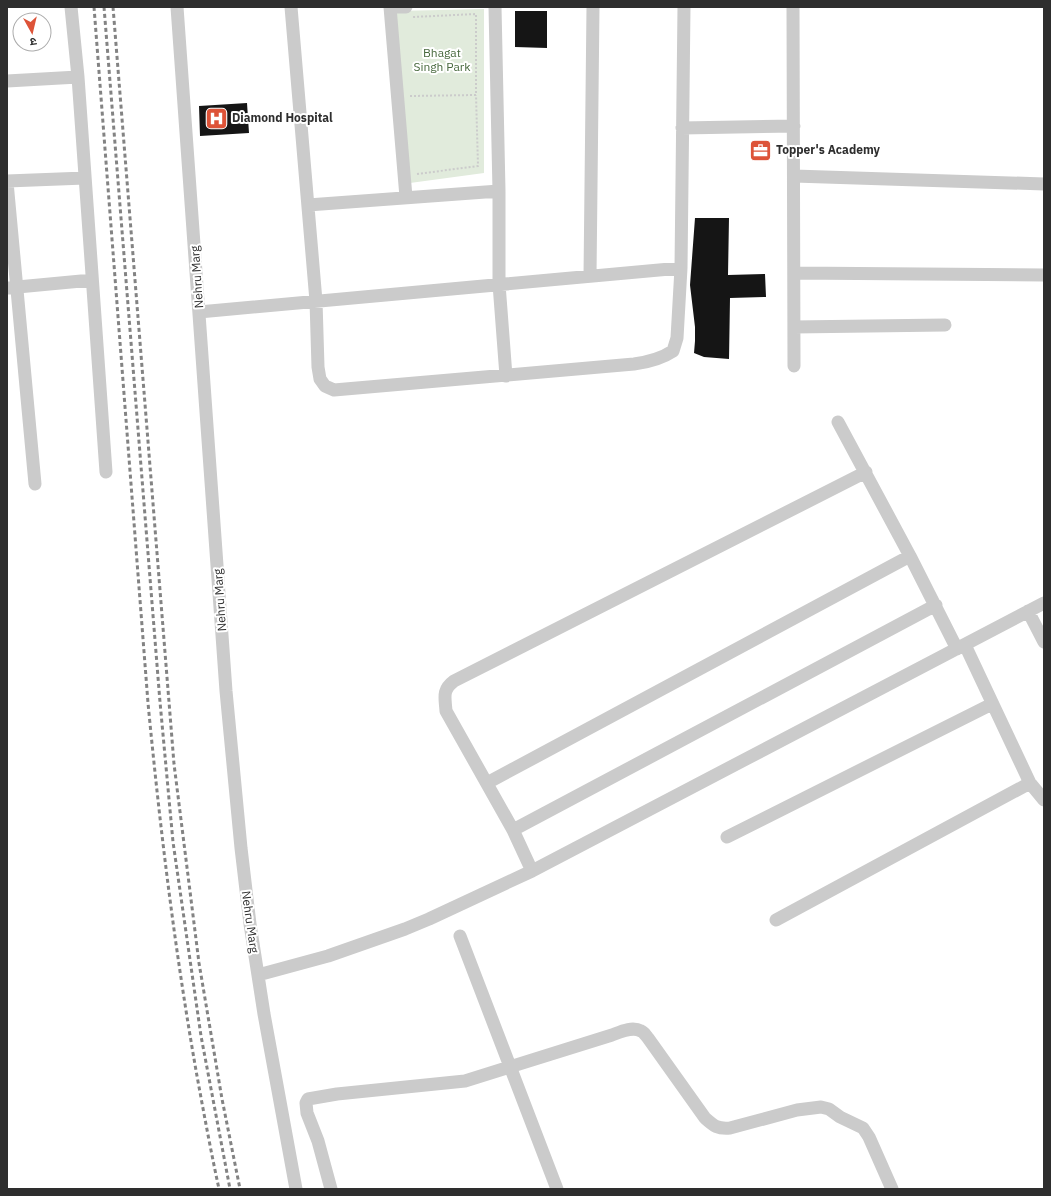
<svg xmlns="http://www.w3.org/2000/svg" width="1051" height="1196" viewBox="0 0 1051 1196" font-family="'IBM Plex Sans','Noto Sans Devanagari',sans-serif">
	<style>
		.green { fill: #e1ebdc }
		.building { fill: #151515 }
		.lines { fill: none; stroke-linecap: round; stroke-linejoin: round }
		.path { stroke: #cbcbcb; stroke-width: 2; stroke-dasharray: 2 2; stroke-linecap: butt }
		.minor { stroke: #cbcbcb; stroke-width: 13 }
		.rail { stroke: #838383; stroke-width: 3; stroke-dasharray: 4 3; stroke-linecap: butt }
		.labels { text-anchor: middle; stroke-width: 4; stroke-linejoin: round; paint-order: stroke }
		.park-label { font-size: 12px; fill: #47683d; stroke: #fff }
		.poi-label { font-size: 12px; font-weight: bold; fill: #2e2e2e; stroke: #fff; text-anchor: start }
		.street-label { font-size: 12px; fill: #2e2e2e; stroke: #fff }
	</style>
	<rect width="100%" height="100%" fill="#fff"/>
	<path class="green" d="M484 9V173L410 183 396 11Z"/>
	<path class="building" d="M515 11H547V48L515 47Z
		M247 103 249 133 200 136 199 106Z
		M695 218H729L728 275 765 274 766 297 730 298 729 359 704 357 694 353 695 341V327L690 285Z"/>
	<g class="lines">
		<path class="path" d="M410 96 476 95V14L413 17
			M417 174 478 166 476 95"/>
		<path class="minor" d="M71 7 78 77 106 472
			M177 7 226 691 241 848 250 924 264 1014 296 1189
			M291 7 316 301 318 367 320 379 325 386 334 390 634 364C649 362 661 359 673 351L677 338 681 268 684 7
			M390 7 406 197
			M390 7H406
			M495 7 499 191V284L506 376
			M793 7 794 366
			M7 81 78 77
			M682 128 794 126
			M794 176 1044 184
			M7 181 85 178
			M7 182 35 484
			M308 205 499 191
			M794 273 1044 275
			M590 276 593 7
			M7 288 92 280
			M199 312 681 268
			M794 327 945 325
			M838 422 910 556 957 649
			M1028 611 1044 642
			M965 645 1030 783 1044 800
			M487 783 910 556
			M513 830 936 605
			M727 837 992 704
			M532 871 513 830 446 711C445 697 442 690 454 681L866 472
			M776 920 1030 783
			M460 936 557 1189
			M258 975 328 956 405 929 429 919 532 871 1044 603
			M331 1189 318 1141 307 1113 306 1103 308 1099 337 1094 465 1081 612 1035C620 1032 632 1026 641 1031 644 1032 646 1036 648 1038L705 1118C714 1126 717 1129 730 1128L797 1110 821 1107 829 1109 840 1117 863 1128 869 1137 892 1189"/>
		<path class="rail" d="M94 7 148 703C160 828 175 952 197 1076 204 1114 211 1152 219 1189
			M104 7 160 702 173 842 201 1036 230 1189
			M113 7 174 764 199 963 222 1099 240 1189"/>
	</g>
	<defs>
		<symbol id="hospital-square" viewBox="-11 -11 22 22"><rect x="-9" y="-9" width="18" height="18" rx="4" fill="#dd5338" stroke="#fff"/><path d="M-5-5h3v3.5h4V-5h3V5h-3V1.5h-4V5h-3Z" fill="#fff"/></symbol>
		<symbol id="office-square" viewBox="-11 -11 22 22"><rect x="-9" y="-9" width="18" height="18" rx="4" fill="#dd5338" stroke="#fff"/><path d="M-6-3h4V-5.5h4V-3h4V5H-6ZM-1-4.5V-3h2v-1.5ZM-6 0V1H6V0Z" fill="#fff"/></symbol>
	</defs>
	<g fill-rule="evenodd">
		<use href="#hospital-square" x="204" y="106" width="25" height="25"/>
		<use href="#office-square" x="748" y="138" width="25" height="25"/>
	</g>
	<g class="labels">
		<g class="park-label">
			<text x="442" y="57">Bhagat<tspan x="442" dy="14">Singh Park</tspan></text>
		</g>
		<g class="poi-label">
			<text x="232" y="122">Diamond Hospital</text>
			<text x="776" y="154">Topper's Academy</text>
		</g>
		<g class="street-label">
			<text transform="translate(197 277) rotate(-94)" y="4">Nehru Marg</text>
			<text transform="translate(220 600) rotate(-94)" y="4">Nehru Marg</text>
			<text transform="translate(250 922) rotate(82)" y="4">Nehru Marg</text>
		</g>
	</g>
	<rect width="1051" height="1196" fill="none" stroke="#2e2e2e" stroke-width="16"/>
	<g transform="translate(32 32) rotate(172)"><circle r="19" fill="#ffffff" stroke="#ababab"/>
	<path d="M0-3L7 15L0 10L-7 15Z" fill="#dd5338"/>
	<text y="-6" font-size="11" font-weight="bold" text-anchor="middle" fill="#2e2e2e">उ</text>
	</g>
</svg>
